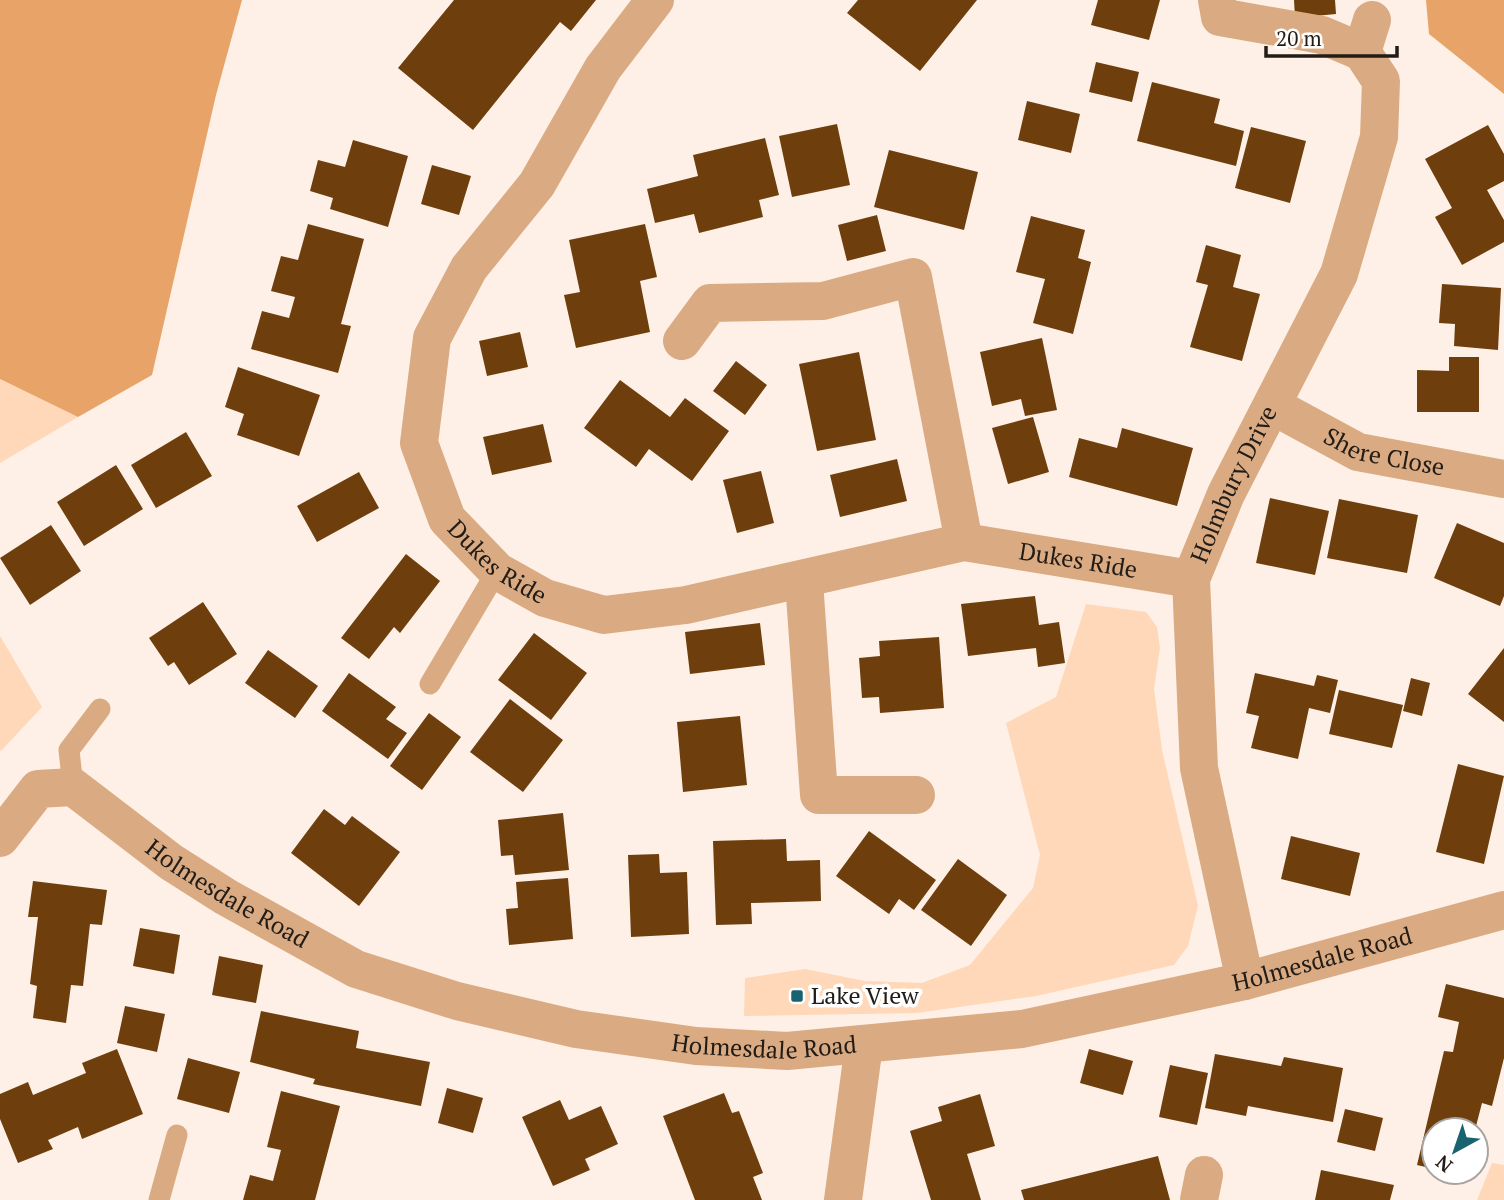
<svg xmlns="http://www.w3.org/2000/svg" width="1504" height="1200" viewBox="0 0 1504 1200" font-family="'PT Serif',serif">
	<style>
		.green { fill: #fed8b8 }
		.forest { fill: #e8a468 }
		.building { fill: #6e3f0d }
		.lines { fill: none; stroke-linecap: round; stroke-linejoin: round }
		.lane { stroke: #daab83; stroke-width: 21 }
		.street { stroke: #daab83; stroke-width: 38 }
		.poi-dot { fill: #18636f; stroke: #fff; stroke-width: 2.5 }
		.labels { text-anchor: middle; stroke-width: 7; stroke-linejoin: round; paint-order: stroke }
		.street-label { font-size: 24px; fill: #221c17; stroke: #fff }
		.poi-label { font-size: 24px; fill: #221c17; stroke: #fff; text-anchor: start }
	</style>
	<rect width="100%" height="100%" fill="#fef0e6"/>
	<path class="green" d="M0 379 78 417 0 463Z
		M1086 604 1146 612 1157 627 1160 648 1154 689 1162 750 1198 906 1188 946 1174 965 1036 996 917 1013 744 1016 745 978 805 969 865 981 922 983 970 965 1033 888 1040 855 1006 723 1056 697Z
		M0 636 42 707 1 751 0 750Z
		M1492 1163 1504 1165V1200H1477Z"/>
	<path class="forest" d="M0 0H242L216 95 152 375 78 417 0 379Z
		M1426 0H1504V94L1429 34Z"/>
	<path class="building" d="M454 0H596L571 31 560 22 473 130 398 68Z
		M858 0H977L920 71 847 13Z
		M1098 0H1160L1149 40 1091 25Z
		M1294 0H1335L1336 14 1295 18Z
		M1096 62 1139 72 1132 102 1089 92Z
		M1152 82 1220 99 1214 123 1244 131 1236 166 1137 141Z
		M1027 101 1080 114 1071 153 1018 140Z
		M837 124 850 185 792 197 779 136Z
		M1488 125 1504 154V181L1487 190 1504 220V242L1462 265 1435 217 1452 208 1425 159Z
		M1251 127 1306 141 1290 203 1235 188Z
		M765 138 779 195 759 200 763 217 699 233 694 214 655 223 647 189 698 176 693 155Z
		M353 140 408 156 388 227 330 209 333 198 310 191 318 160 345 167Z
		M889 150 978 172 964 230 874 207Z
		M432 165 471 176 459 215 421 204Z
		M877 215 886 251 847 261 838 225Z
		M1031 216 1085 230 1078 258 1091 262 1073 334 1033 323 1045 279 1016 272Z
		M308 224 364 239 341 324 351 326 338 373 251 349 262 311 289 318 295 297 271 291 281 256 298 260Z
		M645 224 657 277 640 281 650 332 576 348 564 295 580 292 569 240Z
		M1206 245 1241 255 1233 287 1260 294 1242 361 1190 347 1208 285 1196 282Z
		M1442 284 1501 288 1498 350 1454 346 1455 324 1439 323Z
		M520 332 528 367 487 376 479 341Z
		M1042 338 1057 410 1025 416 1021 399 992 406 980 352Z
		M859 352 876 440 817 451 799 364Z
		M1449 357H1479V412H1417V370L1449 371Z
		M736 361 767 385 745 415 713 391Z
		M238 367 320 395 299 456 237 435 244 414 225 407Z
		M620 380 670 417 685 398 729 431 692 481 649 449 636 467 584 428Z
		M1033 417 1049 472 1008 484 992 428Z
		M543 424 552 462 492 475 483 437Z
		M1122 428 1193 448 1177 506 1069 477 1079 438 1117 448Z
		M186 432 212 476 156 508 131 465Z
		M897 459 907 501 840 517 830 475Z
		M116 465 143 509 84 546 57 502Z
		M761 471 774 523 737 533 723 480Z
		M359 472 379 508 317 542 297 506Z
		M1270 498 1329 511 1315 575 1256 563Z
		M1339 499 1418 515 1407 573 1327 558Z
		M1457 523 1504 543V596L1500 606 1434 578Z
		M51 525 81 571 30 605 0 558Z
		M406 554 440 581 400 633 394 627 369 659 341 638Z
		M1035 596 1039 625 1059 622 1065 663 1038 667 1036 648 968 656 961 604Z
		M203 602 237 654 189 685 174 662 168 666 149 638Z
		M760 623 765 665 690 674 685 632Z
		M534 633 587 673 551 720 498 680Z
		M939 637 944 708 880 713 879 697 862 698 859 658 880 656 879 641Z
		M1504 648V722L1468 694Z
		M268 650 318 686 295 718 245 683Z
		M349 673 396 707 386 719 407 733 388 759 322 711Z
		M1255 673 1314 686 1317 675 1338 680 1330 713 1309 708 1298 759 1251 748 1259 716 1246 713Z
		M1411 678 1430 683 1422 716 1403 711Z
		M1339 690 1403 705 1392 748 1329 734Z
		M510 699 563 740 523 792 470 752Z
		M429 713 461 737 422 790 390 766Z
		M740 716 747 785 683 792 677 722Z
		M1458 764 1504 776 1484 864 1436 852Z
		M324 809 345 825 352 816 400 852 359 906 291 853Z
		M563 813 569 870 515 875 513 855 501 856 498 820Z
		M869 831 936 880 914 910 899 899 889 914 836 876Z
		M1291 836 1360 853 1350 896 1281 879Z
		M786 839 787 861 820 860 821 901 751 903 752 924 716 925 713 841Z
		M659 854 660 873 687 872 689 934 631 937 628 855Z
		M958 859 1007 895 971 946 921 910Z
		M568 878 573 939 509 945 506 909 518 908 516 882Z
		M33 881 107 890 102 925 90 924 83 986 71 985 66 1023 33 1018 37 986 30 984 38 917H28Z
		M140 928 180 935 174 974 133 966Z
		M219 956 263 965 256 1003 212 995Z
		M1446 984 1504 998V1058L1492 1106 1482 1103 1475 1130H1434V1169L1417 1165 1444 1051 1453 1052 1459 1022 1438 1017Z
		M125 1006 165 1014 157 1052 117 1043Z
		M261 1011 359 1031 356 1048 430 1062 421 1106 313 1084 315 1079 250 1062Z
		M117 1049 143 1114 82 1139 78 1127 48 1140 53 1149 18 1163 0 1119V1094L28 1082 33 1095 86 1073 82 1063Z
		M1089 1049 1133 1061 1123 1095 1080 1083Z
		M1215 1054 1281 1066 1284 1057 1343 1068 1333 1122 1248 1106 1246 1116 1205 1108Z
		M188 1058 240 1072 229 1113 177 1099Z
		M1170 1065 1208 1073 1197 1125 1159 1117Z
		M447 1088 483 1098 473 1133 438 1123Z
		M281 1091 340 1106 315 1200H243L250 1175 273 1181 281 1150 267 1147Z
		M724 1093 732 1113 739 1111 763 1173 753 1177 762 1200H695L663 1116Z
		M980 1094 995 1146 967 1154 981 1200H931L910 1131 942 1121 938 1107Z
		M560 1100 569 1120 601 1106 618 1144 585 1159 590 1170 553 1186 522 1117Z
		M1345 1109 1383 1118 1375 1151 1337 1142Z
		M1158 1156 1170 1200H1024L1021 1190Z
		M1321 1170 1394 1185 1390 1200H1315Z"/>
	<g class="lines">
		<path class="lane" d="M430 684 497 571
			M73 787 69 750 100 709
			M159 1200 177 1135"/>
		<g class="street">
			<path id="s1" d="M655 0 603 68 537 184 469 268 432 338 419 443 447 519 497 571 545 598 604 615 686 605 964 542 1191 579"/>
			<path d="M1217 0 1220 17 1322 35 1362 52"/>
			<path d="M682 341 710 303 823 301 913 277 964 542"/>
			<path id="s2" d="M1273 406 1358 452 1504 479"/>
			<path d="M804 581 819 795H916"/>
			<path id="s3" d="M0 838 38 789 73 787 171 862 226 897 356 969 457 1001 576 1029 696 1046 787 1051 1022 1029 1245 981 1504 910"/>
			<path id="s4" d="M1245 981 1199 768 1191 579 1226 494 1339 274 1379 137 1381 81 1362 52 1372 20"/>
			<path d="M843 1200 864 1045"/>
			<path d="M1199 1200 1204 1175"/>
		</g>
	</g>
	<rect class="poi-dot" x="790" y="989" width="14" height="14" rx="3.5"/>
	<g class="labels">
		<g class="street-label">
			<text dy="8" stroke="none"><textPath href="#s2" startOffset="122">Shere Close</textPath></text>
			<text dy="8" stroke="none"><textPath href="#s4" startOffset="511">Holmbury Drive</textPath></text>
			<text dy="8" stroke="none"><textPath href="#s1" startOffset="660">Dukes Ride</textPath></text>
			<text dy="8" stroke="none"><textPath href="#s1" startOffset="1265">Dukes Ride</textPath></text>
			<text dy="8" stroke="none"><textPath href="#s3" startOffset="285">Holmesdale Road</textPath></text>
			<text dy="8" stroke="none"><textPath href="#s3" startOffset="1419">Holmesdale Road</textPath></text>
			<text dy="8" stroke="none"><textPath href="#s3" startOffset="852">Holmesdale Road</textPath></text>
		</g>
		<g class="poi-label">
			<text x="811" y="1004">Lake View</text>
		</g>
	</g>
	<g transform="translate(1455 1151) rotate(220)"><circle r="33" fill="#ffffff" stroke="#a7a4a2" stroke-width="2"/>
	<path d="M0-5L12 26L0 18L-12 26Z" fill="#18636f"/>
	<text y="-10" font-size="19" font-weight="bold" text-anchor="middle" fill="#221c17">N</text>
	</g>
	<path d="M1266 46v10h131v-10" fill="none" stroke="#221c17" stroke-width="3.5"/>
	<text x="1276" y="46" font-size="21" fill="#221c17" stroke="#ffffff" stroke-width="5" paint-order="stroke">20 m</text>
</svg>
